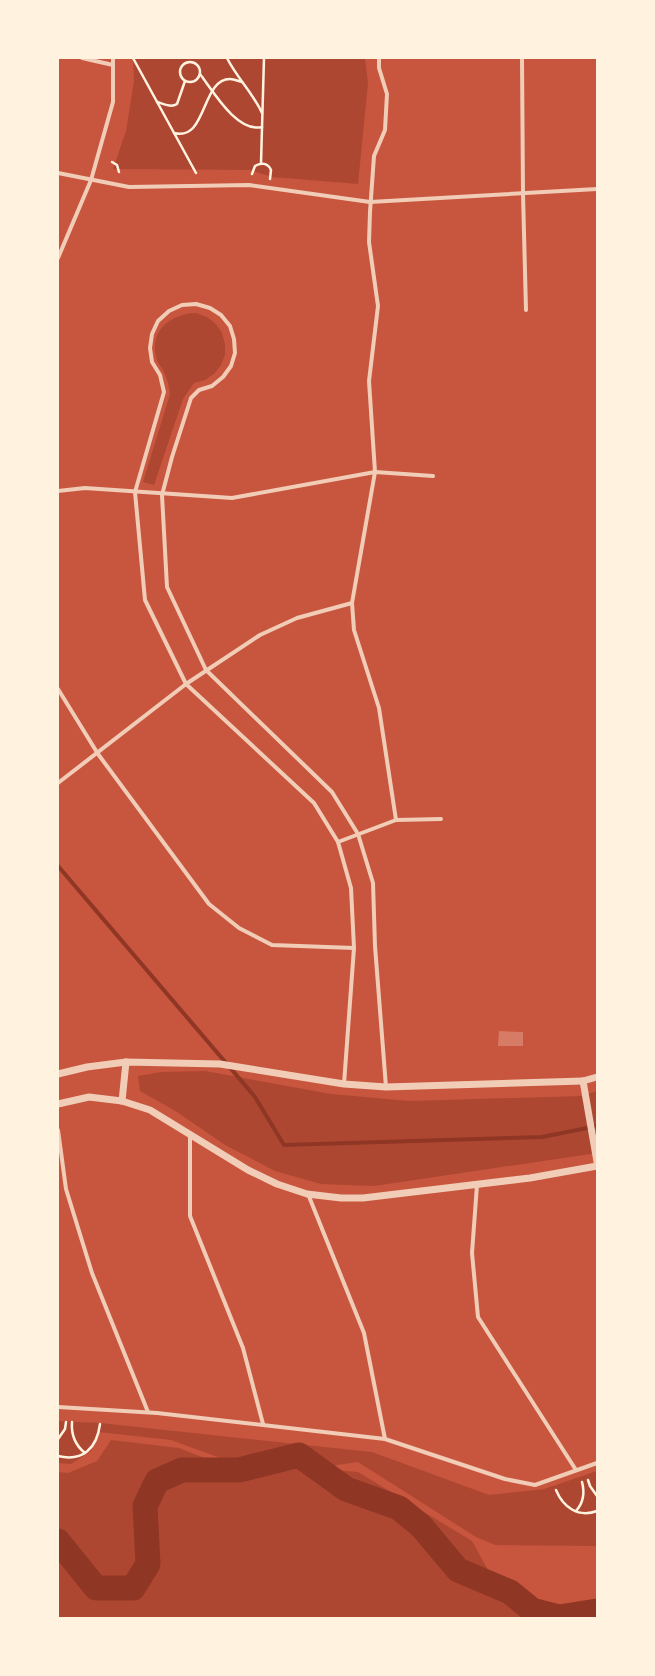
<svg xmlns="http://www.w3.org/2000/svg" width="655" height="1676" font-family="'Public Sans',sans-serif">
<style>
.green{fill:#ae4732}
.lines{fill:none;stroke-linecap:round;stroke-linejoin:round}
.stream{stroke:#8f3625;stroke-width:4}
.river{stroke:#8f3625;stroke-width:25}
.building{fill:#d67c66}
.path{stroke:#fff3e0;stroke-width:2.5}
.minor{stroke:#f1ccb7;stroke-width:4}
.tertiary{stroke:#f1ccb7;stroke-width:7}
</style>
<rect width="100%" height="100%" fill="#c8553d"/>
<g class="green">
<polygon points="133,58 365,58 368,83 358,184 272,177 250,170 113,169 126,131 134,81"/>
<path d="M196,313L207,317L216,324L222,333L225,344V355L221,365L214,374L205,380L194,383L183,399L154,485L143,482L170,394C169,386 167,378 163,370C161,367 158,363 157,360C148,331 170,314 196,313Z"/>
<polygon points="205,1071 331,1094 409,1101 582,1096 597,1091 597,1153 374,1186 321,1184 275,1171 225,1145 177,1112 140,1091 138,1076 161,1072"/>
<polygon points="58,1421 100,1423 372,1452 489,1495 544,1489 597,1471 597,1546 495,1545 476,1537 358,1462 330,1466 302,1450 237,1464 171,1440 99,1432 91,1451 71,1464 58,1463"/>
<polygon points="111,1440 179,1448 251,1476 299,1467 358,1472 472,1541 509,1608 537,1618 58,1618 58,1472 68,1473 97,1461"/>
</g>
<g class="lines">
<polyline class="stream" points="58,866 255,1097 284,1145 542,1137 597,1126"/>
<polyline class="river" points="58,1541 96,1588 133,1588 148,1564 145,1506 157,1481 182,1470 239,1470 299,1455 346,1489 399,1508 421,1526 458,1570 510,1592 532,1610 559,1617 597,1611"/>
</g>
<polygon class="building" points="499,1031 523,1032 523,1046 498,1046"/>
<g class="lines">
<g class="path">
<polyline points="133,58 196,173"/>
<path d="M227,58C237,78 253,93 262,113"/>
<circle cx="190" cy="72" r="10"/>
<path d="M200,74C213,91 237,133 262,127"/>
<path d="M157,102C164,104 171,108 177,104L185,81"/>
<path d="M174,133C207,142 201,79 230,79C234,79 238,81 242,82"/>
<polyline points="112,162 117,165 119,172"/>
<polyline points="261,163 264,58"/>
<path d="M252,174L255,166C261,162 268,163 271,170L270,179"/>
<path d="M72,1422C71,1435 75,1445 85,1453"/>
<polyline points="58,1439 65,1429 66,1422"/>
<path d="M58,1456C83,1462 97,1448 100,1424"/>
<polyline points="588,1480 590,1486 597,1496"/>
<path d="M556,1490C563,1507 578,1518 597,1511"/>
<path d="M576,1511C584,1502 585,1493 582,1482"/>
</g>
<g class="minor">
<polyline points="82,58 113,65"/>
<polyline points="379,58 379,68 387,94 385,130 374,156 370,212 369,242 378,306 369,381 375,472 352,603 354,630 379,708 396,820"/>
<polyline points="522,58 523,194 526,310"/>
<polyline points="58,173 129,187 249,185 370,202 597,189"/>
<polyline points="58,258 91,180 113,102 113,58"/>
<polyline points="58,491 85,488 232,498 375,472 433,476"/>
<polyline points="58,689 98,754 209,904 239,928 272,945 354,948"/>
<polyline points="58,783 186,684 260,635 297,618 352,603"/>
<polyline points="338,842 396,820 441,819"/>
<polyline points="344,1084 354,948 351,888 338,842 314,803 186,684 145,600 135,492 164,392 160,375 152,362 150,348 152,334 158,321 169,311 182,305 196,304 210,308 221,315 230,326 234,339 235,353 231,366 223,377 212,386 199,390 191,398 172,457 162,495 167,587 206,670 332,792 358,834 373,883 375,946 386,1087"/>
<polyline points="58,1130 66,1189 92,1273 148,1412"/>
<polyline points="190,1135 190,1216 243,1348 263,1424"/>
<polyline points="477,1185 472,1253 478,1317 576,1470"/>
<polyline points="308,1194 364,1333 385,1439"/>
<polyline points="58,1407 157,1413 385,1439 505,1479 535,1485 597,1463"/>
</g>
<g class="tertiary">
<polyline points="58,1074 87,1067 126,1062 220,1064 344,1084 386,1087 583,1081 597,1077"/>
<polyline points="583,1081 597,1162"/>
<polyline points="122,1101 126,1062"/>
<polyline points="58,1104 89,1097 122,1101 150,1110 248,1170 277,1184 307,1194 341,1198 363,1198 530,1178 597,1166"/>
</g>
</g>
<rect width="655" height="1676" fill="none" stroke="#fff3e0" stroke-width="118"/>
</svg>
